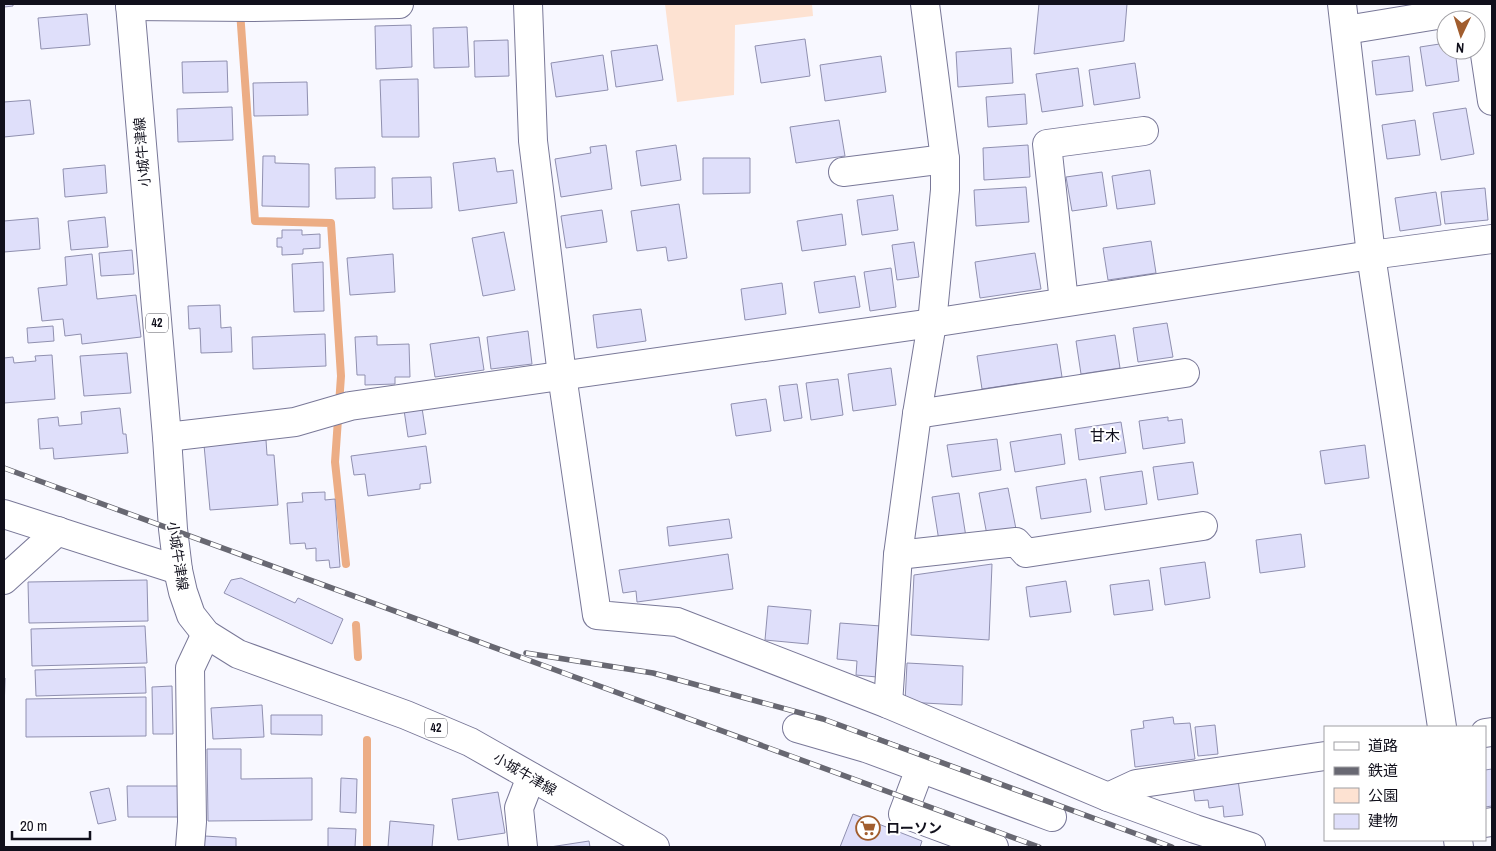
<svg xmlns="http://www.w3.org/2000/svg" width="1496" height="851" font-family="'Archivo Narrow','Noto Sans JP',sans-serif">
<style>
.green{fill:#fde2d2}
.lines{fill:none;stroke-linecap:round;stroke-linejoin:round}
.stream{stroke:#ecad85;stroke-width:8}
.building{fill:#dfdffa;stroke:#9090b0}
.minor-casing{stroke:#797898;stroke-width:30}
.major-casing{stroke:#797898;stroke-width:30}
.minor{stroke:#fff;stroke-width:28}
.major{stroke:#fff;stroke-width:28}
.rail-casing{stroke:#686872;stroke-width:5.5}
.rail{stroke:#fff;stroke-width:4;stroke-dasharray:11;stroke-linecap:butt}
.labels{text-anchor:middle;stroke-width:4;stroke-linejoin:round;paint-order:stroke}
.shield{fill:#fff;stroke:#585860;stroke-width:1}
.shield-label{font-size:12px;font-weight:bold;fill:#11101c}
.street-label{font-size:14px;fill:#11101c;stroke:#fff}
.poi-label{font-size:14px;font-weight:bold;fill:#11101c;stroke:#fff;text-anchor:start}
.neighbourhood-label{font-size:15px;fill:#11101c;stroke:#fff}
</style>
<rect width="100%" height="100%" fill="#f8f8ff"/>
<polygon class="green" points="665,4 812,4 813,16 735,25 734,95 677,102"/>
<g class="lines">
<g class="stream">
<polyline points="240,11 255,221 331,223 341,376 335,462 346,564"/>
<polyline points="356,625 358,657"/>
<polyline points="367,740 367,847"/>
</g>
</g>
<g class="building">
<polygon points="4,4 13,4 13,6 4,7"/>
<polygon points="1039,4 1127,4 1124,41 1034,54"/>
<polygon points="87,14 90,45 41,49 38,18"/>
<polygon points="411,25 412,67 376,69 375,26"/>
<polygon points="467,27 469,67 434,68 433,28"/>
<polygon points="805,39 810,76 761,83 755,46"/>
<polygon points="508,40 509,76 475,77 474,41"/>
<polygon points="1446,43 1446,50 1455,50 1459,81 1426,86 1420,47"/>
<polygon points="657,45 663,80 616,87 611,51"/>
<polygon points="1011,48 1013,83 958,87 956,52"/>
<polygon points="603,55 608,90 556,97 551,63"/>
<polygon points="881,56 886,92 825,101 820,65"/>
<polygon points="1409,56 1413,91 1376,95 1372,61"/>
<polygon points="227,61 228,92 183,93 182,62"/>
<polygon points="1135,63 1140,98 1094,105 1089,70"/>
<polygon points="1078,68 1083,106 1042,112 1036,74"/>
<polygon points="418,79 419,137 382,137 380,80"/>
<polygon points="307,82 308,115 254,116 253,83"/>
<polygon points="1025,94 1027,124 988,127 986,97"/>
<polygon points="30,100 34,134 4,137 4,102"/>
<polygon points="232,107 233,140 178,142 177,109"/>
<polygon points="1466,108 1474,154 1441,160 1433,113"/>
<polygon points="839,120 845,156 796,163 790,127"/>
<polygon points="1415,120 1420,155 1387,159 1382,125"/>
<polygon points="606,145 612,189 561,197 555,159 591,153 590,147"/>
<polygon points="676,145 681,180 641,186 636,151"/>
<polygon points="1028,145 1030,177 984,180 983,148"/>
<polygon points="263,156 275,156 275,163 309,164 309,207 262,206"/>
<polygon points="495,158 497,172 513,170 517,203 459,211 453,163"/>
<polygon points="703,158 750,158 750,193 703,194"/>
<polygon points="105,165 107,193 65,197 63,169"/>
<polygon points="375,167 375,198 336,199 335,168"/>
<polygon points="1150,170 1155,204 1117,209 1112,176"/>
<polygon points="1102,172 1107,206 1072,211 1066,177"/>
<polygon points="431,177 432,208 393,209 392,178"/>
<polygon points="1026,187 1029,222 976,226 974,190"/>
<polygon points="1485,188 1488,220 1445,224 1441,192"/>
<polygon points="1436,192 1441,225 1400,231 1395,198"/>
<polygon points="893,195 898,230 862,235 857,200"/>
<polygon points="679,204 687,258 668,261 666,247 637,251 631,211"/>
<polygon points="602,210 607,242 566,248 561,216"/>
<polygon points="842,214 846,245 802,251 797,221"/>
<polygon points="105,217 108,247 71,250 68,221"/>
<polygon points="38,218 40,249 4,252 4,221"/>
<polygon points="282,230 302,230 302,235 320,234 320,248 303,249 303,254 282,255 282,247 277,247 277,238 282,238"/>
<polygon points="504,232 515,290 483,296 472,238"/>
<polygon points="1151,241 1156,273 1108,280 1103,248"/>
<polygon points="914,242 919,277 897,280 892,245"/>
<polygon points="132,250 134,274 101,276 99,253"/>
<polygon points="1035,253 1041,289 980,298 975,262"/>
<polygon points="92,254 97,299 136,295 141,337 82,344 81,334 65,336 63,319 42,321 38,288 67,285 65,257"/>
<polygon points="393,254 395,292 350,295 347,258"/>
<polygon points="323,262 324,311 294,312 292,264"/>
<polygon points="891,268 896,307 870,311 864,272"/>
<polygon points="855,276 860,307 819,313 814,282"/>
<polygon points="782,283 786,314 745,320 741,289"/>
<polygon points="220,305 221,328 231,327 232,352 201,353 200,328 189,329 188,306"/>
<polygon points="641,309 646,341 597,348 593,315"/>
<polygon points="1167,323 1173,357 1138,362 1133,328"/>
<polygon points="53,326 54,341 28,343 27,328"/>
<polygon points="528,331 532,364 491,369 487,337"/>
<polygon points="325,334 326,366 253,369 252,337"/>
<polygon points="1115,335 1120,368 1081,374 1076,341"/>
<polygon points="377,336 377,345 409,344 410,377 395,377 395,384 365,385 365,375 357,375 355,337"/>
<polygon points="479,337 484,370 435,377 430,344"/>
<polygon points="1057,344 1062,377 982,389 977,356"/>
<polygon points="127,353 131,393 84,396 80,356"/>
<polygon points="52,355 55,399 4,403 4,358 13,357 14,363 36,361 35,356"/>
<polygon points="891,368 896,405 853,411 848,374"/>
<polygon points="838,379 843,415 811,420 806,383"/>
<polygon points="797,384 802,418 784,421 779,386"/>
<polygon points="766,399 771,431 736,436 731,404"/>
<polygon points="120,408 123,434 126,434 128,453 54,459 53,448 40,449 38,419 58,417 59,426 82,424 81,412"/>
<polygon points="422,408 426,434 408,437 404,410"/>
<polygon points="1168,417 1168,421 1182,419 1185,443 1143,449 1139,421"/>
<polygon points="1121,422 1126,453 1079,460 1075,429"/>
<polygon points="1061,434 1065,464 1015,472 1010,442"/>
<polygon points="997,439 1001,470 952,477 947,445"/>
<polygon points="266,440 267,455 274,455 278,505 210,510 204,445"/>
<polygon points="1365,445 1369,478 1325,484 1320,451"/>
<polygon points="426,446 431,483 420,484 420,489 368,496 365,474 354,475 351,456"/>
<polygon points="1193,462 1198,494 1158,500 1153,467"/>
<polygon points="1142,471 1147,504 1105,510 1100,477"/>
<polygon points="1086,479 1091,512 1041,519 1036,487"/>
<polygon points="1008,488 1016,529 987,535 979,493"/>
<polygon points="325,492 325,500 335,499 340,567 330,568 329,560 316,561 316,548 306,549 305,543 290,544 287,503 303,502 302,493"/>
<polygon points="959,493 966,537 939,541 932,497"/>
<polygon points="729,519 732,538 669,546 667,527"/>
<polygon points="1301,534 1305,567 1260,573 1256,540"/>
<polygon points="728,554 733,589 637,602 636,591 623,593 619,570"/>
<polygon points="1205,562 1210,598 1165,605 1160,568"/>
<polygon points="992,564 989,640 911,635 914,575"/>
<polygon points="241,578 295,603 298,598 343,619 332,644 224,593 231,580"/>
<polygon points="147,580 148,621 29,623 28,582"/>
<polygon points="1149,580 1153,610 1114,615 1110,585"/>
<polygon points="1066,581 1071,612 1030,617 1026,587"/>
<polygon points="768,606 811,610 808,644 765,640"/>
<polygon points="840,623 881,626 877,677 856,675 857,661 837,659"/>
<polygon points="145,626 147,663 32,666 31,629"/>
<polygon points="907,663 963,666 962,705 905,702"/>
<polygon points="145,667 146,693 36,696 35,670"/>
<polygon points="4,678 5,678 4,713"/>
<polygon points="172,686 173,734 153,734 152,687"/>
<polygon points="146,697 146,736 26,737 26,699"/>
<polygon points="262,705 264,737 213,739 211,708"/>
<polygon points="271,715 322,715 322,735 271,734"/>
<polygon points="1173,717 1174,724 1190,723 1195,759 1135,767 1131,730 1144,728 1143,721"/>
<polygon points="1215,725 1218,754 1198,756 1195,727"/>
<polygon points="207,749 241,749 241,779 312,778 312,820 208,821"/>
<polygon points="1492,769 1492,806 1485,807 1485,770"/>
<polygon points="341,778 357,779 356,813 340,812"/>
<polygon points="1238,780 1243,815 1224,817 1223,806 1209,808 1208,800 1195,801 1193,786"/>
<polygon points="127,786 179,786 179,817 128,817"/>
<polygon points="109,788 116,820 98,824 90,792"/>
<polygon points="498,792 505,833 458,840 452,799"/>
<polygon points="853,814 922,841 920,847 840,847"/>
<polygon points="390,821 434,825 432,847 388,847"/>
<polygon points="328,828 356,829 355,847 328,847"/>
<polygon points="205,836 236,838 236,847 204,847"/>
<polygon points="589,841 590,847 550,847"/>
</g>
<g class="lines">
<g class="minor-casing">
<g id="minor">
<polyline points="528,4 533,141 562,375 597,615 677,622 888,704 1108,797 1195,829 1251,847"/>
<polyline points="1342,4 1371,255 1442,727"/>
<polyline points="130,6 250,7 399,4"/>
<polyline points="1478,8 1492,101"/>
<polyline points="1346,30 1492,6"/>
<polyline points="843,172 945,159"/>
<polyline points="1064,302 1047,144 1144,131"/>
<polyline points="917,414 1185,373"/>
<polyline points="167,437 295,422 350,406 932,323 1371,255 1492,239"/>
<polyline points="4,514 178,570"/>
<polyline points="898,555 1016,542 1026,553 1203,526"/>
<polyline points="4,580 58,531"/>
<polyline points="888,704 898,555 917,414 932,323 945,190 945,159 925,4"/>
<polyline points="797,728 866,748 1052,817"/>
<polyline points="1485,733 1492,732"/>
<polyline points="1108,797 1136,784 1325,756"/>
<polyline points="908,815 903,814 915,782"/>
<polyline points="913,817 994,847"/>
<polyline points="1485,823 1492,822"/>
<polyline points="1458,840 1459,847"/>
<polyline points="190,847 192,822 190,668 206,634"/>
<polyline points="523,847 519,808 531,777"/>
</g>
</g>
<g class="major-casing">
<polyline id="major" points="130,4 167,437 173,529 178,570 183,592 191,615 206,634 238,654 406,715 470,742 655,847"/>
</g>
<use href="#minor" class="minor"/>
<use href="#major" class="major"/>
<g class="rail-casing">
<g id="rail">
<polyline points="4,468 1039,847"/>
<polyline points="526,653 653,673 823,719 1172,847"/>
</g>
</g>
<use href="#rail" class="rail"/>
</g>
<defs>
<g id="supermarket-ring" transform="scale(1.25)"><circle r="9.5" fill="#fff" stroke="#a15d2e" stroke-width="1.5"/><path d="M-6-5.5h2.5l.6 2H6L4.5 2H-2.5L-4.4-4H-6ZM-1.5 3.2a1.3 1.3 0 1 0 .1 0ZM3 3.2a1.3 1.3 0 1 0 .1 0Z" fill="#a15d2e"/></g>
</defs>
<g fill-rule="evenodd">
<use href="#supermarket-ring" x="868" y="828"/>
</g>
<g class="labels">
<g class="shield">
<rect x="146" y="313.5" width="22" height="19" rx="4"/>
<rect x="425" y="718.5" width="22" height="19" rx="4"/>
</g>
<g class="shield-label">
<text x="157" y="327">42</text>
<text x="436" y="732">42</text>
</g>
<g class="street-label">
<text transform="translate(142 152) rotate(-95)" y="5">小城牛津線</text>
<text transform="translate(178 556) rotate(81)" y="5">小城牛津線</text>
<text transform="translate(525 774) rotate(30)" y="5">小城牛津線</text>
</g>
<g class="poi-label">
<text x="886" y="833">ローソン</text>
</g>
<g class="neighbourhood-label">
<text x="1105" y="441">甘木</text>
</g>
</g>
<rect width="1496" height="851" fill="none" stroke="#11101c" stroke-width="10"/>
<rect x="1324" y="726" width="162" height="115" fill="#ffffff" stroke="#a09fa4"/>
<rect x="1334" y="742" width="25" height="8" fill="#ffffff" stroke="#a09fa4"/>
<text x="1368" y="751" font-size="15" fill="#11101c">道路</text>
<rect x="1334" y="767" width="25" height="8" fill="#686872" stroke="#a09fa4"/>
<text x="1368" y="776" font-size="15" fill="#11101c">鉄道</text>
<rect x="1334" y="788" width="25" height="15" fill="#fde2d2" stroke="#a09fa4"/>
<text x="1368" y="801" font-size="15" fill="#11101c">公園</text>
<rect x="1334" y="814" width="25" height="15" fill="#dfdffa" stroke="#a09fa4"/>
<text x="1368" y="826" font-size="15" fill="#11101c">建物</text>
<g transform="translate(1461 35) rotate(184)"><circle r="24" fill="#ffffff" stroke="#a09fa4"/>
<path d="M0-4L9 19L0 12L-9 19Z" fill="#a15d2e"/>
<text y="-8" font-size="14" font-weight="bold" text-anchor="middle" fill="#11101c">N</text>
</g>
<path d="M12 831v8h78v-8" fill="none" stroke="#11101c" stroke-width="2.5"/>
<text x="20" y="831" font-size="15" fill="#11101c" stroke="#ffffff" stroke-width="4" paint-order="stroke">20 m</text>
</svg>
